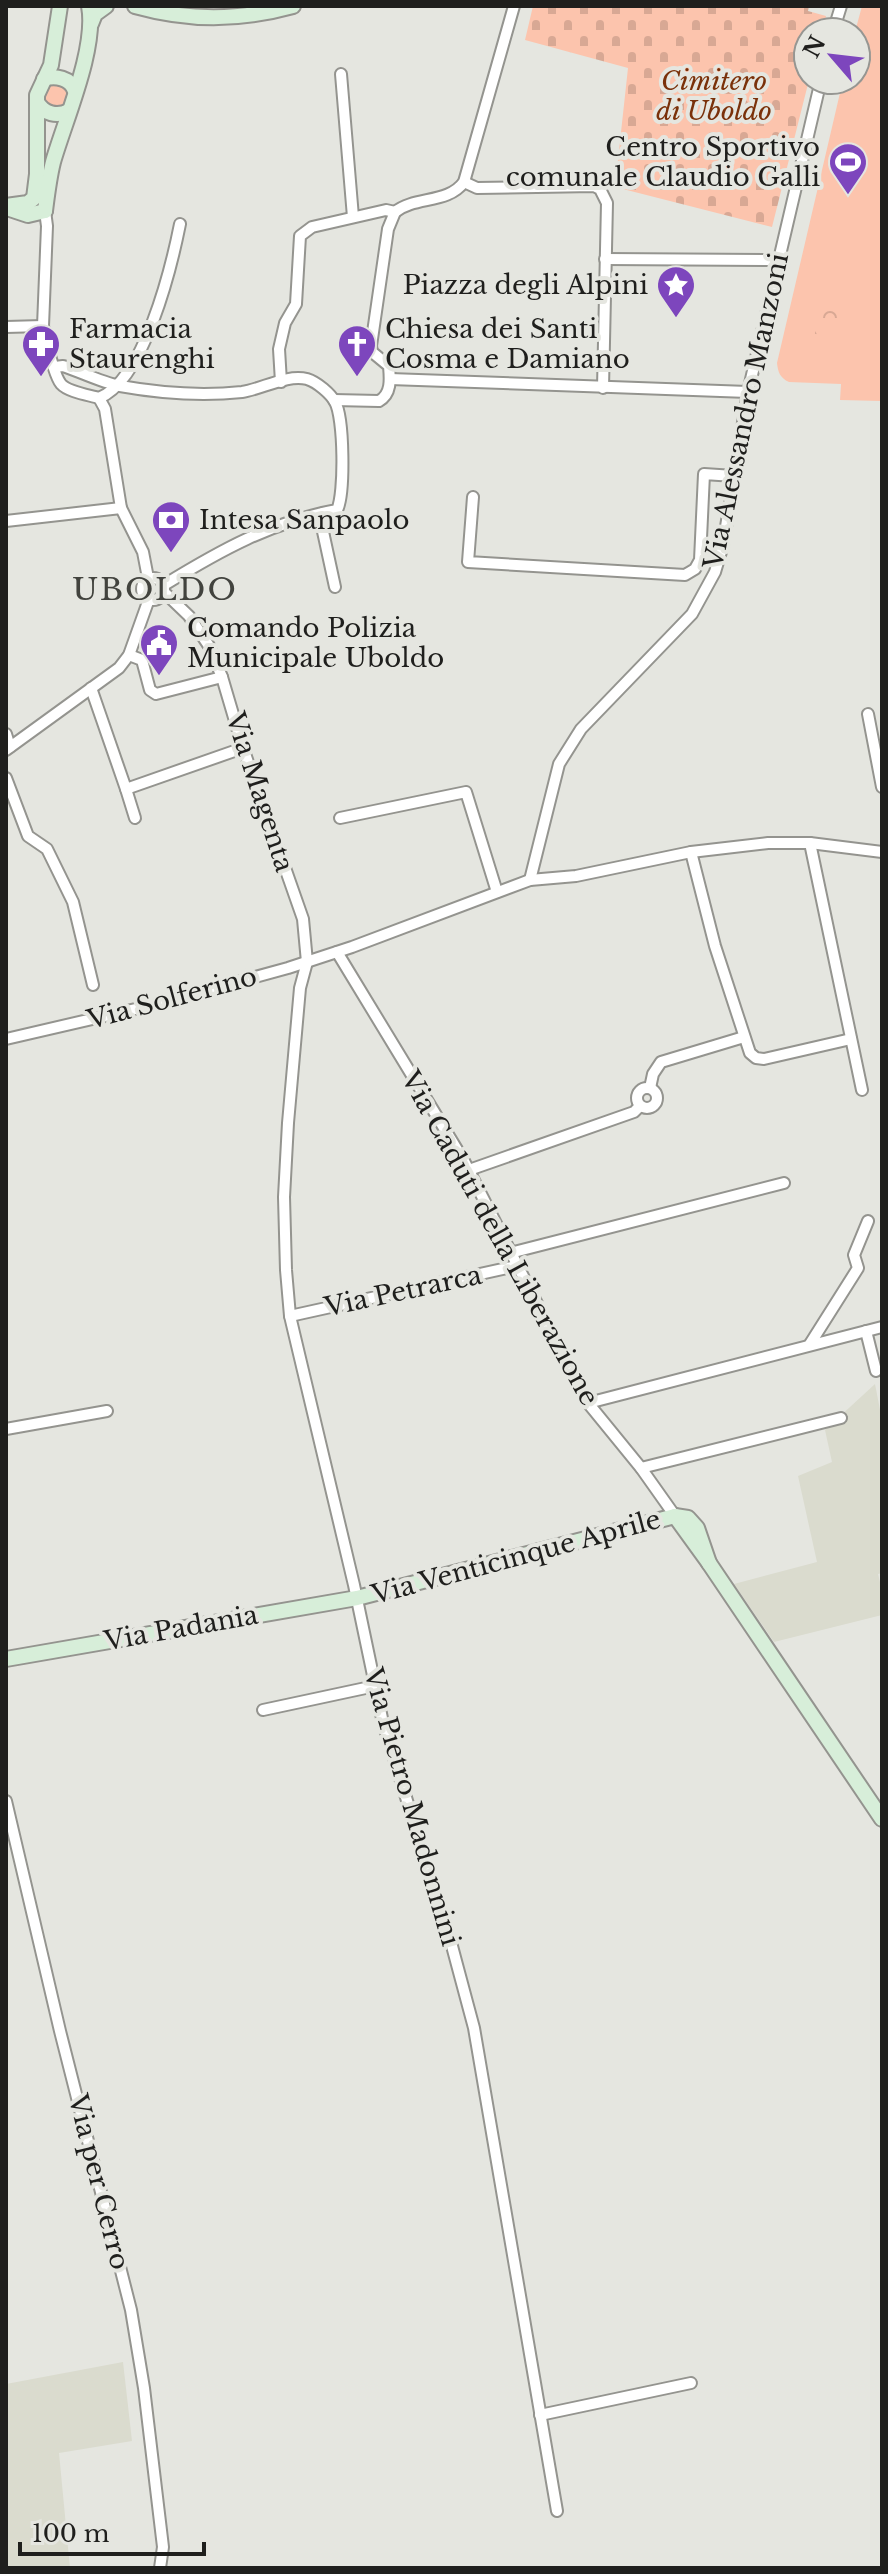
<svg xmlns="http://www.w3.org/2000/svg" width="888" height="2574" font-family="'Libre Baskerville',serif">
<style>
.built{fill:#dadbce}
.grass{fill:#fcc4ad}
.cemetery{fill:url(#cemetery-stones)}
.park{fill:url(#park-crowns)}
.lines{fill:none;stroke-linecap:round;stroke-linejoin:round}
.street-casing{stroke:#94948f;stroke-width:14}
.secondary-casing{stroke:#94948f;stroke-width:18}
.street{stroke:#fff;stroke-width:10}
.secondary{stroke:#d7eed9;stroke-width:14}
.labels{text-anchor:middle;stroke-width:8;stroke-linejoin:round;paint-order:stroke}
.park-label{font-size:26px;font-style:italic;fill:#7a310a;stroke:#e5e6e0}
.poi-label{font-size:26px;fill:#1f1f1d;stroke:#e5e6e0;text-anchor:start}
.street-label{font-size:26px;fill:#1f1f1d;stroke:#e5e6e0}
.quarter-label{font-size:30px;letter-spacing:2px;fill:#42433e;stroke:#e5e6e0}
</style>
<defs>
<pattern id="cemetery-stones" width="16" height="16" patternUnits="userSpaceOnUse" patternTransform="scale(2)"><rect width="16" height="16" fill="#fcc4ad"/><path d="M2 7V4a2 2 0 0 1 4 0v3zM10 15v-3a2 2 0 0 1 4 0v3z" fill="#d8a894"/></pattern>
<pattern id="park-crowns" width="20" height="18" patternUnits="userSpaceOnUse" patternTransform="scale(2)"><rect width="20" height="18" fill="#fcc4ad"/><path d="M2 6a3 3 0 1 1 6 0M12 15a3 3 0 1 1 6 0" fill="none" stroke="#d8a894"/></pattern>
</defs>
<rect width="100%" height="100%" fill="#e5e6e0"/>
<g class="built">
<polygon points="875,1384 882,1420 882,1573 878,1574 882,1590 882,1615 774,1642 734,1584 817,1562 798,1476 832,1462 825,1430"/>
<polygon points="123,2362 132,2441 59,2453 70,2568 6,2568 6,2384"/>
</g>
<g class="grass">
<path d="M862,6H882V401L840,400L841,384L789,382C780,378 778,372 777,363L843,80H856L855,32Z"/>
<circle cx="56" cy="96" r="12"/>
</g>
<polygon class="cemetery" points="533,6 809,6 808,11 826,16 822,32 808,32 809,80 772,227 615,187 628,68 525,40"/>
<polygon class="park" points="817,302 840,303 839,335 815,334"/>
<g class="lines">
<g class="street-casing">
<g id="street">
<polyline points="833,32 841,6"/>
<polyline points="341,74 353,217"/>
<polyline points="464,182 477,188 594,186 600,189 607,203 603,388"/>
<path d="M45,211L47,226L43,326C46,339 53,374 61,384C68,392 89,395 99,398C144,380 171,269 180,224"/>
<path d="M395,212C415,196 448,204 464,182L514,6"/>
<polyline points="605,259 777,260"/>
<polyline points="6,327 43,326"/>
<path d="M55,367L63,366C81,372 101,382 120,386C159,393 203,396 242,392C262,389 287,374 307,379C317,382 331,394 335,402C344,417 345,494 337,510C271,522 221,550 164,585"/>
<polyline points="390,379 748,392"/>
<polyline points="281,382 279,349 285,323 296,304 300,236 312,227 386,210 395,212"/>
<polyline points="99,398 105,409 121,508 143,552 148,578"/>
<path d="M334,400L379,401C392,394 390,378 389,366L372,352L371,346L388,229L395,212"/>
<polyline points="473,497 468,562 685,575 695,569 700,560 704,474 734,476"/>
<polyline points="323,513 322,527 335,587"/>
<polyline points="6,521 121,508"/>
<circle cx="153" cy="589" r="11"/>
<polyline points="164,592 189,616 209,646 222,677 243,748 303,919 307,962 300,988 288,1123 284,1197 286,1270 290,1316 354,1585 383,1723 452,1946 474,2028 557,2511"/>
<polyline points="129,655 142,660 150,690 156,694 222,677"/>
<polyline points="91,688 126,789 243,748"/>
<polyline points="868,714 882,787"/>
<polyline points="6,734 10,747"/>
<polyline points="6,750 119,668 129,655 149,599"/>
<polyline points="6,778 28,836 47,849 73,902 93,985"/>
<polyline points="126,789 135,818"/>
<polyline points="340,818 466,792 497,892"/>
<polyline points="810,843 862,1090"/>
<polyline points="691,852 715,946 750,1053 756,1058 764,1059 851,1039"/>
<polyline points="530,880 559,764 581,729 692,614 715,572 723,545 748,392 821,80"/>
<polyline points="337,952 464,1161 588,1403 641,1468 675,1516"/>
<polyline points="6,1039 157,1004 288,968 352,947 530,880 576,876 691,852 768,843 810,843 882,852"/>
<circle cx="647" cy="1098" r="10"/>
<polyline points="650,1088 653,1074 661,1062 744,1037"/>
<polyline points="469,1170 634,1112 640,1106"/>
<polyline points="510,1253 784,1183"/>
<polyline points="290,1316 516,1266"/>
<polyline points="866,1331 876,1371"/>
<polyline points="810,1344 858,1268 854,1255 868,1221"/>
<polyline points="588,1403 882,1327"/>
<polyline points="6,1429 107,1411"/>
<polyline points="641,1468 841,1418"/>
<polyline points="263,1710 375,1686"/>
<polyline points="6,1801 60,2031 131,2310 144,2388 163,2547 160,2568"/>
<polyline points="540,2415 691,2383"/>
</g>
</g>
<g class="secondary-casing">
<g id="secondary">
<path d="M135,6C189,21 238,21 293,6"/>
<polyline points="91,24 95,14 106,6"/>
<path d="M44,79C55,75 71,78 75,91"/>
<path d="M37,102C44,114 57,117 69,111"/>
<polyline points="6,206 28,203 34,198 37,174 37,95 51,65 60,6"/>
<polyline points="7,208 28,215 45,211"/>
<path d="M45,211C47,195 49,178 53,162C65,120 97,48 89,6"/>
<polyline points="675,1516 709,1563 882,1819"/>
<polyline points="6,1659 357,1598 675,1516 688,1518 697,1528 709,1563"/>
</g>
</g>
<use href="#street" class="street"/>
<use href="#secondary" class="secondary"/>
</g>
<defs>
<g id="stadium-pin" transform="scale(2)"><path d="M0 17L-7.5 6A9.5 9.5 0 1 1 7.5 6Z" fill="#7d46bd" stroke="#e5e6e0"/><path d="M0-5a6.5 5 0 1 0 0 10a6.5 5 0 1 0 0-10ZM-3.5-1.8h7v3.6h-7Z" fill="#fff"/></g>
<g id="sight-pin" transform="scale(2)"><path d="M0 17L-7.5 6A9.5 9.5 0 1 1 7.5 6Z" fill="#7d46bd" stroke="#e5e6e0"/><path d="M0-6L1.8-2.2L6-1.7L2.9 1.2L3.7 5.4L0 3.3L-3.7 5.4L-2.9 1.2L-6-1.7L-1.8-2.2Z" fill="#fff"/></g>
<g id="pharmacy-pin" transform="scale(2)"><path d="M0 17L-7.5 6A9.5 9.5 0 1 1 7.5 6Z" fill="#7d46bd" stroke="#e5e6e0"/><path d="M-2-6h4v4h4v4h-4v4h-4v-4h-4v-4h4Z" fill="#fff"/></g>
<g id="church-pin" transform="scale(2)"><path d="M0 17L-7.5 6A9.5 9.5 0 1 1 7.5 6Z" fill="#7d46bd" stroke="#e5e6e0"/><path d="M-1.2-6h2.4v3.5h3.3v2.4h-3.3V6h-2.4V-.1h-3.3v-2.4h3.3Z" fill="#fff"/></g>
<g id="bank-pin" transform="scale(2)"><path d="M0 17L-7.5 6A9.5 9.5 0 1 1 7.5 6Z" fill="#7d46bd" stroke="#e5e6e0"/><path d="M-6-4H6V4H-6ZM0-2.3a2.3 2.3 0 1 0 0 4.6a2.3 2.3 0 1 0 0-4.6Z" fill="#fff"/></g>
<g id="civic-pin" transform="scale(2)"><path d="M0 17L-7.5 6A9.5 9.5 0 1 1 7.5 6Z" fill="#7d46bd" stroke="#e5e6e0"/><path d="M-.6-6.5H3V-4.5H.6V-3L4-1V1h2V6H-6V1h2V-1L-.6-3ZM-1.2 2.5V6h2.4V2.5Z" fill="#fff"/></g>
</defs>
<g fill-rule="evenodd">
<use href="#stadium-pin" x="848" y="162"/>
<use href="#sight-pin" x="676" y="285"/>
<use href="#pharmacy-pin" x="41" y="344"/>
<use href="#church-pin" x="357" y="344"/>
<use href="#bank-pin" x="171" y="520"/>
<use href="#civic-pin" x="159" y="643"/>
</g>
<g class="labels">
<g class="park-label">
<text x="714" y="90">Cimitero<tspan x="714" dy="30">di Uboldo</tspan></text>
</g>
<g class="poi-label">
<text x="820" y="156" text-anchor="end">Centro Sportivo<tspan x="820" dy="30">comunale Claudio Galli</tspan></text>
<text x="648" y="294" text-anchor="end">Piazza degli Alpini</text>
<text x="69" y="338">Farmacia<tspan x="69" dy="30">Staurenghi</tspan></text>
<text x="385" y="338">Chiesa dei Santi<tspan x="385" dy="30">Cosma e Damiano</tspan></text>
<text x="199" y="529">Intesa Sanpaolo</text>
<text x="187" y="637">Comando Polizia<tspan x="187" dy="30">Municipale Uboldo</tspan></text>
</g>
<g class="street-label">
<text transform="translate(746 411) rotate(-78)" y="9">Via Alessandro Manzoni</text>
<text transform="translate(260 792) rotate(72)" y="9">Via Magenta</text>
<text transform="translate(172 998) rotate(-15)" y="9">Via Solferino</text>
<text transform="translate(500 1238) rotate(61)" y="9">Via Caduti della Liberazione</text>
<text transform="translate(403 1291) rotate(-12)" y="9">Via Petrarca</text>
<text transform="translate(516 1557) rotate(-15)" y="9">Via Venticinque Aprile</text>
<text transform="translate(181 1628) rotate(-10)" y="9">Via Padania</text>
<text transform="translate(412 1807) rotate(74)" y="9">Via Pietro Madonnini</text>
<text transform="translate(99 2182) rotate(76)" y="9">Via per Cerro</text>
</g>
<g class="quarter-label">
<text x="155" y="600">UBOLDO</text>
</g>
</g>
<rect width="888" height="2574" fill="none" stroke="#1f1f1d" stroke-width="16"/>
<g transform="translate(832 56) rotate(298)"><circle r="38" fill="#e5e6e0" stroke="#969692" stroke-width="2"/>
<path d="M0-6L14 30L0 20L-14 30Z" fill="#7d46bd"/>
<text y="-12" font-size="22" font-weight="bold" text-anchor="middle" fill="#1f1f1d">N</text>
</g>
<path d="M20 2542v12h184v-12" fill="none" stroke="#1f1f1d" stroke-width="4"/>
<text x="32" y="2542" font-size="24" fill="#1f1f1d" stroke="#e5e6e0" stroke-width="6" paint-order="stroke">100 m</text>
</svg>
